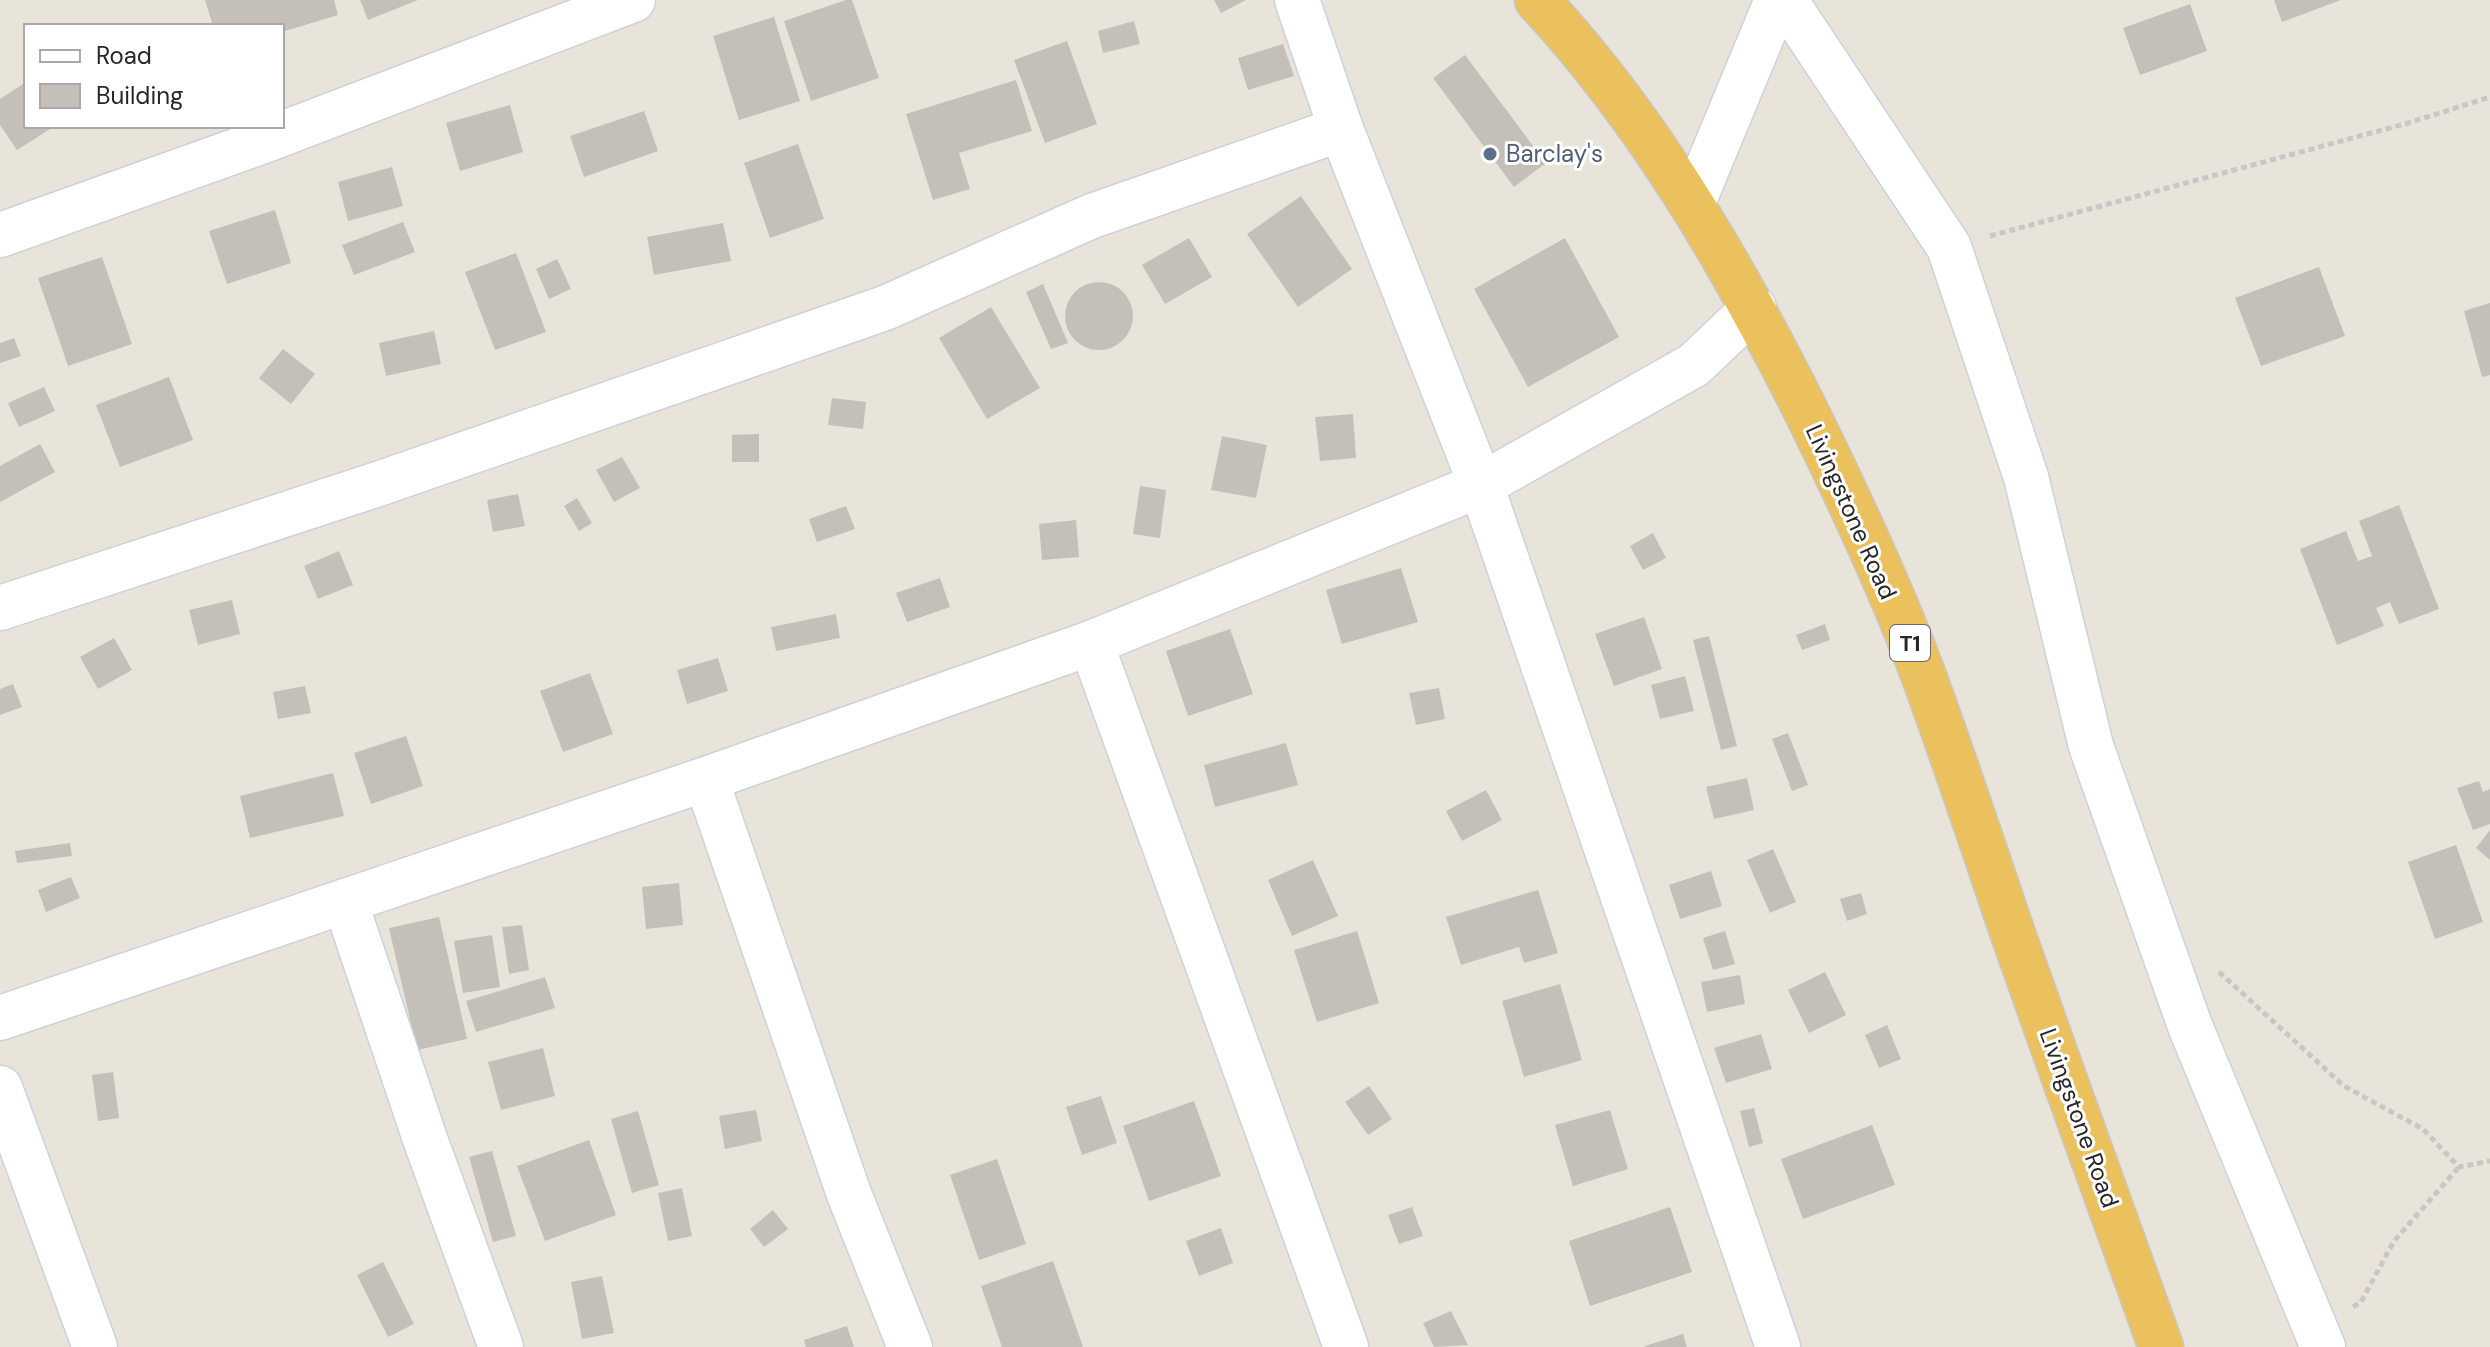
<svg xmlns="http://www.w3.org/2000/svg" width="2490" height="1347" font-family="'DM Sans',sans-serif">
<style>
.building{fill:#c4c0b9}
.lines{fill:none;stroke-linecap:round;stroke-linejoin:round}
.minor-casing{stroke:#cfd0df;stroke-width:47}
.trunk-casing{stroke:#c7c7c7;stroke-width:47}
.path{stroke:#c7c7c7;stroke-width:5;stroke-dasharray:6 4;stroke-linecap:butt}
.minor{stroke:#fff;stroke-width:44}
.trunk{stroke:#ebc15e;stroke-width:44}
.service-dot{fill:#5c6f8a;stroke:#fff;stroke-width:3}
.labels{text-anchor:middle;stroke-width:6;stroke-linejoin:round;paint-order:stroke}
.shield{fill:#fff;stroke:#686868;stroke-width:2}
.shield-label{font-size:22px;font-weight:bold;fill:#272727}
.service-label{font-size:24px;fill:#4e5e75;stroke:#fff;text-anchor:start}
.street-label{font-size:24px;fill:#272727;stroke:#fff}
</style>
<rect width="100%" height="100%" fill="#e9e4d9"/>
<g class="building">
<polygon points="205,0 334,0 338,15 282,32 282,26 213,26"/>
<polygon points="360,0 418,0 368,20"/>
<polygon points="846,0 852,0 879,78 811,101 784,21"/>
<polygon points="1214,0 1246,0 1221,13"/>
<polygon points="2274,0 2341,0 2282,22"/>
<polygon points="2190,4 2207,51 2140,75 2123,28"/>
<polygon points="774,17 800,101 739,120 713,36"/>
<polygon points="1134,21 1140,44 1103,53 1098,31"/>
<polygon points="1067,41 1097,124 1045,143 1014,60"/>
<polygon points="1283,44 1294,76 1248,90 1238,58"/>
<polygon points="1465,55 1546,163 1514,187 1433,78"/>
<polygon points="1016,80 1032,131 959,153 970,189 933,200 906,114"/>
<polygon points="26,82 26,126 55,126 17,150 0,125 0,99"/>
<polygon points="510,105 523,152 460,171 446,123"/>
<polygon points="644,111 658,151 584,177 570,136"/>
<polygon points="798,144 824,219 770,238 744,163"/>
<polygon points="392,167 403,206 348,221 338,182"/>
<polygon points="1301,196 1352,269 1298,307 1247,234"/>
<polygon points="275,210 291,263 227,284 209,231"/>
<polygon points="403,222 415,252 354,275 342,245"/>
<polygon points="723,223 731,261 654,275 647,237"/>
<polygon points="1189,238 1212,277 1165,304 1142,265"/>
<polygon points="1565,238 1619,337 1528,387 1474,289"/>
<polygon points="516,253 546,332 495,350 465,272"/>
<polygon points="102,257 132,344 68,366 38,278"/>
<polygon points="557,259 571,289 549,299 536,269"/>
<polygon points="2319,267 2345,336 2261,366 2235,298"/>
<circle cx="1099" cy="316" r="34"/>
<polygon points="1043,284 1068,343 1051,349 1026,292"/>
<polygon points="2490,303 2490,375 2482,377 2464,311"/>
<polygon points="991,307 1040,388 987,419 939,338"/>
<polygon points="434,331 441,364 386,376 379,343"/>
<polygon points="14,338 21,356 0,363 0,343"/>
<polygon points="283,349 315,374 291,404 259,378"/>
<polygon points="169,377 193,440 120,467 96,405"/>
<polygon points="44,387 55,411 19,427 8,403"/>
<polygon points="832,398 866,402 863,429 828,425"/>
<polygon points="1353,414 1356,458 1320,461 1315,417"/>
<polygon points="759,434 759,462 732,462 732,435"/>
<polygon points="1222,436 1267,445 1256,498 1211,490"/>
<polygon points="40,444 55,472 0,502 0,466"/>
<polygon points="622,457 640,488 614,502 596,470"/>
<polygon points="1140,486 1166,490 1160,538 1133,534"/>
<polygon points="518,494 525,526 493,532 487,500"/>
<polygon points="577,498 592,523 579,531 564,506"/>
<polygon points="2399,505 2439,609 2399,624 2390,602 2376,608 2384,626 2337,645 2300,549 2346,531 2358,561 2372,556 2359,521"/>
<polygon points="846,506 855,529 817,542 809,519"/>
<polygon points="1076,520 1079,557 1042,560 1039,524"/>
<polygon points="1653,533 1666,558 1643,570 1630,546"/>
<polygon points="339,551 353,585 318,599 304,566"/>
<polygon points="1401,568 1418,622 1342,644 1326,590"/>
<polygon points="940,578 950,607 907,622 896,593"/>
<polygon points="232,600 240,634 198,645 189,610"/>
<polygon points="836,614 840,638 776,651 771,627"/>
<polygon points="1644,617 1662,669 1614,686 1595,634"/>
<polygon points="1825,624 1830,640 1802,650 1796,635"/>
<polygon points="1230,629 1253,694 1188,716 1166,651"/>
<polygon points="1709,636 1737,746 1721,750 1693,640"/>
<polygon points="114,638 132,670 98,689 80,657"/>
<polygon points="718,658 728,691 687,704 677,670"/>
<polygon points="590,673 613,734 563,752 540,691"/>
<polygon points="1685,676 1694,711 1660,719 1651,685"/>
<polygon points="13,684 22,707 0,715 0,689"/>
<polygon points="305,686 311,713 278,719 273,692"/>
<polygon points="1439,688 1445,719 1416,725 1409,693"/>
<polygon points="1788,733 1808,785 1792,791 1772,739"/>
<polygon points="406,736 423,786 371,804 354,753"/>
<polygon points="1286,743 1298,785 1215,807 1204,765"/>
<polygon points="333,773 344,816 250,838 240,796"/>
<polygon points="1747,778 1754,810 1714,819 1706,787"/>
<polygon points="2479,781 2483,792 2490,789 2490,824 2473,830 2457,788"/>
<polygon points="1486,790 1502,820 1462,841 1446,811"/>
<polygon points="2490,830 2490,860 2476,848"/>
<polygon points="70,843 72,856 17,863 15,851"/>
<polygon points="2456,845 2483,922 2435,939 2408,862"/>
<polygon points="1773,849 1796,902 1770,913 1747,860"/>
<polygon points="1313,860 1338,916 1292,936 1268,880"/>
<polygon points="1711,871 1722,906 1680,919 1669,885"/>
<polygon points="71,877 80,898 46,912 38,890"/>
<polygon points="679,883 683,925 646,929 642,887"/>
<polygon points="1538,890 1558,953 1524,963 1519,947 1461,965 1446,917"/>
<polygon points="1861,893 1867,914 1847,921 1840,899"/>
<polygon points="439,917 467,1039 417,1050 389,928"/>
<polygon points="522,925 529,970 509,974 502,927"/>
<polygon points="1357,931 1379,1003 1317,1022 1294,950"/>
<polygon points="1725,931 1735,964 1713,970 1703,938"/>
<polygon points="492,935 500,987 463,993 454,941"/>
<polygon points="1825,972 1846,1015 1809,1033 1788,990"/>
<polygon points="1740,975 1745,1004 1707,1012 1701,982"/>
<polygon points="545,977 555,1008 476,1032 466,1001"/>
<polygon points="1560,984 1582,1060 1524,1077 1502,1001"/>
<polygon points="1887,1025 1901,1059 1879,1068 1865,1035"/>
<polygon points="1761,1034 1772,1069 1726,1083 1714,1048"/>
<polygon points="543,1048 555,1096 501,1110 488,1062"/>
<polygon points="113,1072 119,1118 98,1121 92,1075"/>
<polygon points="1369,1086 1392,1119 1368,1135 1345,1102"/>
<polygon points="1101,1096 1117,1143 1082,1155 1066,1107"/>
<polygon points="1194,1101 1221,1176 1149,1201 1123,1126"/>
<polygon points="1754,1108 1763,1143 1749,1147 1740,1111"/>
<polygon points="756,1110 762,1141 725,1149 719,1116"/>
<polygon points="1610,1110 1628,1169 1573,1186 1555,1125"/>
<polygon points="638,1111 659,1185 632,1193 611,1119"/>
<polygon points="1872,1125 1895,1185 1803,1219 1781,1159"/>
<polygon points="589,1140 616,1215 545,1241 517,1166"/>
<polygon points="492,1151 516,1236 493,1242 469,1157"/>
<polygon points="997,1159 1026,1244 979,1260 950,1175"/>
<polygon points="682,1188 692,1236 668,1241 658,1193"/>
<polygon points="1412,1207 1423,1236 1399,1244 1388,1215"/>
<polygon points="1670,1207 1692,1272 1590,1306 1569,1241"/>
<polygon points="773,1210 788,1229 764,1247 750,1229"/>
<polygon points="1221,1228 1233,1263 1199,1276 1186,1241"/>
<polygon points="1053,1261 1083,1347 1002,1347 981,1286"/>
<polygon points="383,1262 414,1324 388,1337 357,1275"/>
<polygon points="602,1276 614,1333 582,1339 571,1282"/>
<polygon points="1451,1311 1468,1345 1434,1347 1423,1323"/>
<polygon points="847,1326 854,1347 806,1347 804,1340"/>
<polygon points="1683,1334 1687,1347 1645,1347 1645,1346"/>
</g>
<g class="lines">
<g class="minor-casing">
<g id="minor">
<polyline points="1297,0 1341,129 1481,485 1091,643 1346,1347"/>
<polyline points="1785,0 1949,247 2026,477 2091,746 2190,1026 2323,1347"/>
<polyline points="1692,205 1777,0"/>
<polyline points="0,235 266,140 633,0"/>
<polyline points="1754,308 1694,365 1481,485 1778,1347"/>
<polyline points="0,608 378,484 885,308 1092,216 1341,129"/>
<polyline points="706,779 849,1194 910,1347"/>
<polyline points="345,901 425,1139 501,1347"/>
<polyline points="0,1018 706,779 1091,643"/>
<polyline points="0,1088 95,1347"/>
</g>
</g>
<g class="trunk-casing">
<path id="trunk" d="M1537,0C1648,119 1731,262 1804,407C1847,494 1889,583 1923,674C1955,761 1984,849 2014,937C2062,1074 2112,1210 2161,1347"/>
</g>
<g class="path">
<polyline points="1990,236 2408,123 2490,97"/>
<polyline points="2219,972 2344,1086 2423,1129 2459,1167 2490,1161"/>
<polyline points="2353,1307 2361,1302 2394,1241 2459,1167"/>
</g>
<use href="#minor" class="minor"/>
<use href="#trunk" class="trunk"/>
</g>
<circle class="service-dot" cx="1490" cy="154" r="8"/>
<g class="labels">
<rect class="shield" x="1890" y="625" width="40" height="36" rx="6"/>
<g class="shield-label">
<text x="1910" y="651">T1</text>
</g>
<g class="service-label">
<text x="1506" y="162">Barclay's</text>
</g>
<g class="street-label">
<text transform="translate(1851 512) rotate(66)" y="8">Livingstone Road</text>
<text transform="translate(2079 1118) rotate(70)" y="8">Livingstone Road</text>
</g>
</g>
<rect x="24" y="24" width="260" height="104" fill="#ffffff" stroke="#a9a9a9" stroke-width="2"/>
<rect x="40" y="50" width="40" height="12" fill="#ffffff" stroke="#a9a9a9" stroke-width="2"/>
<text x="96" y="64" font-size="24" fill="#272727">Road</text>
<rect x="40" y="84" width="40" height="24" fill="#c4c0b9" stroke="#a9a9a9" stroke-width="2"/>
<text x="96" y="104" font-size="24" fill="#272727">Building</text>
</svg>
